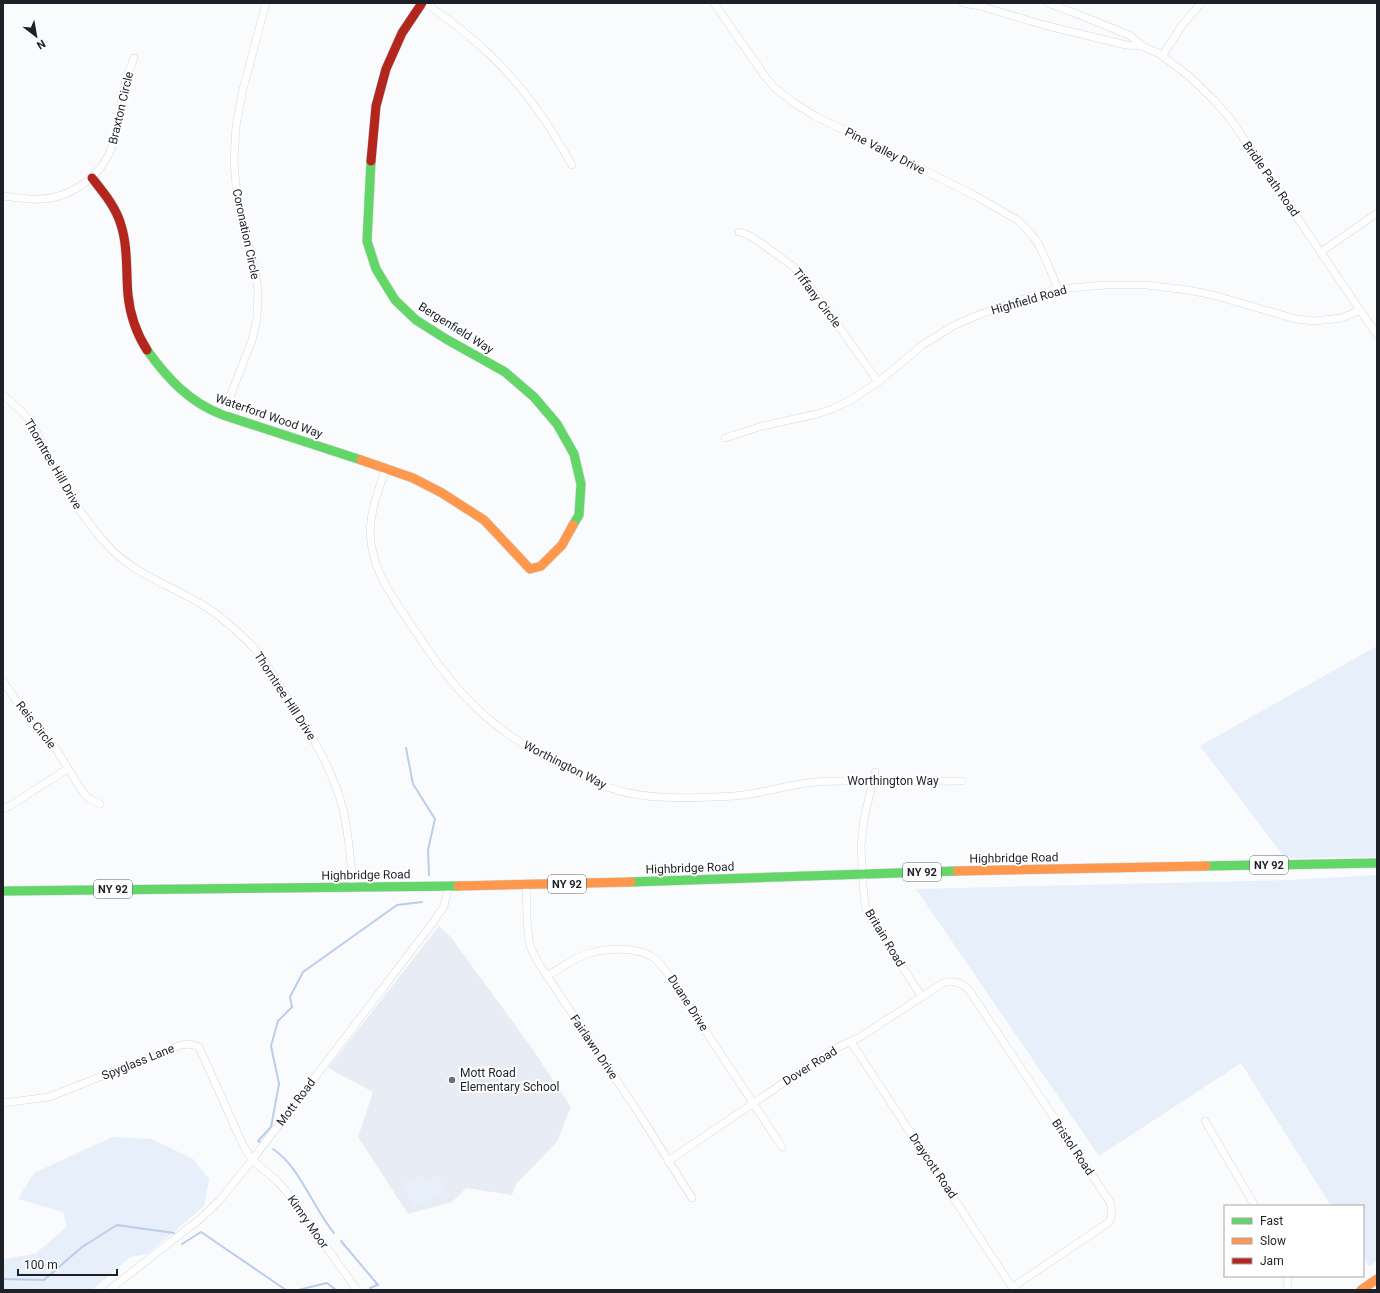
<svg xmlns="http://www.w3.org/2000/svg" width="1380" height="1293" font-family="Roboto,sans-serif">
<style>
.built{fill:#e8edf5}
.green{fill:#e7effa}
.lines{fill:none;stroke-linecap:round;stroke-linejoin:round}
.stream{stroke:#bbcee9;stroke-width:2}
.street-casing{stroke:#d6d9dd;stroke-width:8}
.fast-casing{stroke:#d6d9dd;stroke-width:10}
.slow-casing{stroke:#d6d9dd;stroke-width:10}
.jam-casing{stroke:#d6d9dd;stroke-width:10}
.street{stroke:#fefeff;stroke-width:7}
.fast{stroke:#63d668;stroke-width:9}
.slow{stroke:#ff974d;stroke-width:9}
.jam{stroke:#b3261e;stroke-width:9}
.poi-dot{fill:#6a6d72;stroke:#fff;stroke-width:1.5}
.labels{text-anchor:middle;stroke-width:4;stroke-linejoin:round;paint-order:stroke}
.shield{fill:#fff;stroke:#616468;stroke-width:1}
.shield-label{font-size:11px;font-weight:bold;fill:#1d2127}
.street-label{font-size:12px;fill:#1d2127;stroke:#fff}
.poi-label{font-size:12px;fill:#1d2127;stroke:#fff;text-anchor:start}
</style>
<rect width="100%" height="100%" fill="#fafbfd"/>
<polygon class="built" points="439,926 450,936 529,1044 571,1107 557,1142 516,1184 512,1195 466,1188 452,1202 408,1214 358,1137 373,1092 328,1068"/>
<g class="green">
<polygon points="1377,646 1377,857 1285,858 1200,746"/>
<polygon points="1377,875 1377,1261 1369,1266 1363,1256 1363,1206 1331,1206 1241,1063 1099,1156 916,889 1291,880"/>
<polygon points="112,1137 152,1139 193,1159 209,1179 204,1206 147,1254 130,1257 92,1290 3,1290 3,1259 35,1254 67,1227 63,1212 18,1199 34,1173"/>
<polygon points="423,1175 426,1181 438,1175 447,1192 415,1208 403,1185"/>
</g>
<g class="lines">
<g class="stream">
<polyline points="406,748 413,784 435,819 428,850 429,875"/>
<polyline points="260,1142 258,1141 271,1127 279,1084 271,1046 278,1021 292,1007 290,997 303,972 397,905 422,902"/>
<path d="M273,1149C300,1167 313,1208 334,1233"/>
<polyline points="341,1241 378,1285"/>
<polyline points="182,1244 201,1232 286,1290"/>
<polyline points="3,1279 44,1280 82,1247 117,1225 174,1233"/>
<polyline points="370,1288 377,1285"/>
<polyline points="298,1290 327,1283 336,1290"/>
</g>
<g class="street-casing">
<g id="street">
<path d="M425,3C472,35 511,70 543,118C554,133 563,150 572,165"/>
<polyline points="714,3 764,75 774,87 794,103 815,116 974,195 1019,221 1032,235 1038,243 1049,267 1058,289"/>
<polyline points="963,3 980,6 1044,25 1126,45 1142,46"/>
<polyline points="1048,3 1085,17 1131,36 1142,46 1160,54 1190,77 1215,101 1231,120 1377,335"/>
<polyline points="1162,56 1183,24 1201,3"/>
<path d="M3,196C13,197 23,199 33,199C69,201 102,177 113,144C120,125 120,104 125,84C127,75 131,66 134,58"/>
<polyline points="739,232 748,235 761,243 795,268 818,297 878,382"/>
<polyline points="1321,252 1377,213"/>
<path d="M3,395C13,403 24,412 32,424C42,440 49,460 59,477C73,502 89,525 108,546C137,578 181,588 215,613C229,624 243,636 255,649C266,662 274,677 283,691C307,728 332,766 343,809C349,835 351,861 353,887"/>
<polyline points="223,415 252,340 257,318 258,290 254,265 237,199 234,160 236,126 243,89 266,3"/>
<polyline points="725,438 762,426 817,414 832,409 851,400 878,382 924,344 953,326 978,315 1032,296 1058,289 1106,285 1146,285 1188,290 1213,295 1296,319 1314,321 1342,318 1360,310"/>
<path d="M386,468C380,485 373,503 371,521C365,566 397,603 420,638C444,675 474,711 511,736C527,747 545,757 562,766C582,776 602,787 624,792C657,800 701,798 734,796C762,794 789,784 816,782C840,780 863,781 887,782C912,782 937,781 962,781"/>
<polyline points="3,681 33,725 56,749 80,788 88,798 100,804"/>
<polyline points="875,772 864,819 861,846 863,884 865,906 872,921 922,997"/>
<polyline points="3,809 10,806 67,769"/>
<path d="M526,885C527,903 526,928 530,945C533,956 541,967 547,976L638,1112L692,1198"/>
<path d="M547,976C561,968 575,957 590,953C608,948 634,947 651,956C657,959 661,965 666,971L782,1147"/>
<polyline points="851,1042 1014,1290"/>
<polyline points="3,1103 49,1097 181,1045 190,1044 199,1047 243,1145 252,1160 277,1181 287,1192 357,1290"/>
<polyline points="1205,1121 1255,1206"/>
<path d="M668,1161L832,1050L860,1037L943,983C955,980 960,982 969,990L1110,1202C1112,1210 1113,1215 1109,1222L1013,1287"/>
<polyline points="1287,1276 1288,1290"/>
<polyline points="109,1290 200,1219 220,1200 252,1160 434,921 444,906 449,886"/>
</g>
</g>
<g class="fast-casing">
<g id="fast">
<polyline points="371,161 367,241 376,269 395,300 416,320 446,339 505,372 534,397 557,424 574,454 581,484 579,515 573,525"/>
<path d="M147,350C167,378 190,403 223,415L361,460"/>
<polyline points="1206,866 1377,863"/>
<polyline points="631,882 957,871"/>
<polyline points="3,891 458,886"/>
</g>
</g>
<g class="slow-casing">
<g id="slow">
<polyline points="361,460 413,478 442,493 484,520 530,569 541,566 562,545 573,525"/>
<polyline points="957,871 1206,866"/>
<polyline points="458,886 631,882"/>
<polyline points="1361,1290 1377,1279"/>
</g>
</g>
<g class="jam-casing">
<g id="jam">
<polyline points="371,161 376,106 386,69 402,33 422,3"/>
<path d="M92,178C103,192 116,207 121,225C128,247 126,272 128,295C130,314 136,333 147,350"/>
</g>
</g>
<use href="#street" class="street"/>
<use href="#fast" class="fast"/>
<use href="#slow" class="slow"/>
<use href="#jam" class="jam"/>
</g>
<circle class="poi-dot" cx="452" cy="1080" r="4"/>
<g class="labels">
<g class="shield">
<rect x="1250" y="856" width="38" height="18" rx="3"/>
<rect x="903" y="863" width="38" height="18" rx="3"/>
<rect x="548" y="875" width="38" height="18" rx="3"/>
<rect x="94" y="880" width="38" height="18" rx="3"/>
</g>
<g class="shield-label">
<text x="1269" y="869">NY 92</text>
<text x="922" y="876">NY 92</text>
<text x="567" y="888">NY 92</text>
<text x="113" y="893">NY 92</text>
</g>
<g class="street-label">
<text transform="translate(121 108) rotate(-77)" y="4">Braxton Circle</text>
<text transform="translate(885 151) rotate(27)" y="4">Pine Valley Drive</text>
<text transform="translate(1271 179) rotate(55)" y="4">Bridle Path Road</text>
<text transform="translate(246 234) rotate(78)" y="4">Coronation Circle</text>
<text transform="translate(817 298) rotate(53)" y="4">Tiffany Circle</text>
<text transform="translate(1029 300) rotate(-16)" y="4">Highfield Road</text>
<text transform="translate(456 328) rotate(32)" y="4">Bergenfield Way</text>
<text transform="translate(269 416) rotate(19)" y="4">Waterford Wood Way</text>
<text transform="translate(53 464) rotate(60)" y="4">Thorntree Hill Drive</text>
<text transform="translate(285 696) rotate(57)" y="4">Thorntree Hill Drive</text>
<text transform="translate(36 725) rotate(52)" y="4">Reis Circle</text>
<text transform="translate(565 765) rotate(27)" y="4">Worthington Way</text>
<text x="893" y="785">Worthington Way</text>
<text transform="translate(1014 858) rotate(-1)" y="4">Highbridge Road</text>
<text transform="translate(690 868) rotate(-2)" y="4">Highbridge Road</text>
<text transform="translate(366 875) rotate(-1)" y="4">Highbridge Road</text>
<text transform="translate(885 938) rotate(59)" y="4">Britain Road</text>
<text transform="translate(688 1003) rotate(57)" y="4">Duane Drive</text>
<text transform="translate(594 1047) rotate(56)" y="4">Fairlawn Drive</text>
<text transform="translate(138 1062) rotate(-22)" y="4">Spyglass Lane</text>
<text transform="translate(810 1066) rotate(-32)" y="4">Dover Road</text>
<text transform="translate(296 1102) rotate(-53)" y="4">Mott Road</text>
<text transform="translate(1073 1147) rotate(56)" y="4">Bristol Road</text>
<text transform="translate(933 1166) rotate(56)" y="4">Draycott Road</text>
<text transform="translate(308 1222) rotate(55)" y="4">Kimry Moor</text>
</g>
<g class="poi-label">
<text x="460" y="1077">Mott Road<tspan x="460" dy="14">Elementary School</tspan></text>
</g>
</g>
<rect width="1380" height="1293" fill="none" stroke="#1d2127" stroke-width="8"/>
<rect x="1224" y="1205" width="140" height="72" fill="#ffffff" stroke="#a5a6a9"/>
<rect x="1232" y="1218" width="20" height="6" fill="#63d668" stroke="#a5a6a9"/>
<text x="1260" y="1225" font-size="12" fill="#1d2127">Fast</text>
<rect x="1232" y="1238" width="20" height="6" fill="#ff974d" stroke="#a5a6a9"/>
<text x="1260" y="1245" font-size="12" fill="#1d2127">Slow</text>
<rect x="1232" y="1258" width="20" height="6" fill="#b3261e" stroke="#a5a6a9"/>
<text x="1260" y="1265" font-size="12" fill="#1d2127">Jam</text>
<g transform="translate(36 36) rotate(149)" stroke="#ffffff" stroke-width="3" paint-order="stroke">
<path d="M0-3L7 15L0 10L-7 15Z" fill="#1d2127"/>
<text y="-6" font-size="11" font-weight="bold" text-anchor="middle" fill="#1d2127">N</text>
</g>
<path d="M18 1269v6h99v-6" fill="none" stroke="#1d2127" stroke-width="2"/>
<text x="24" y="1269" font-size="12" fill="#1d2127" stroke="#ffffff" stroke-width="3" paint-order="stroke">100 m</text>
</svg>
